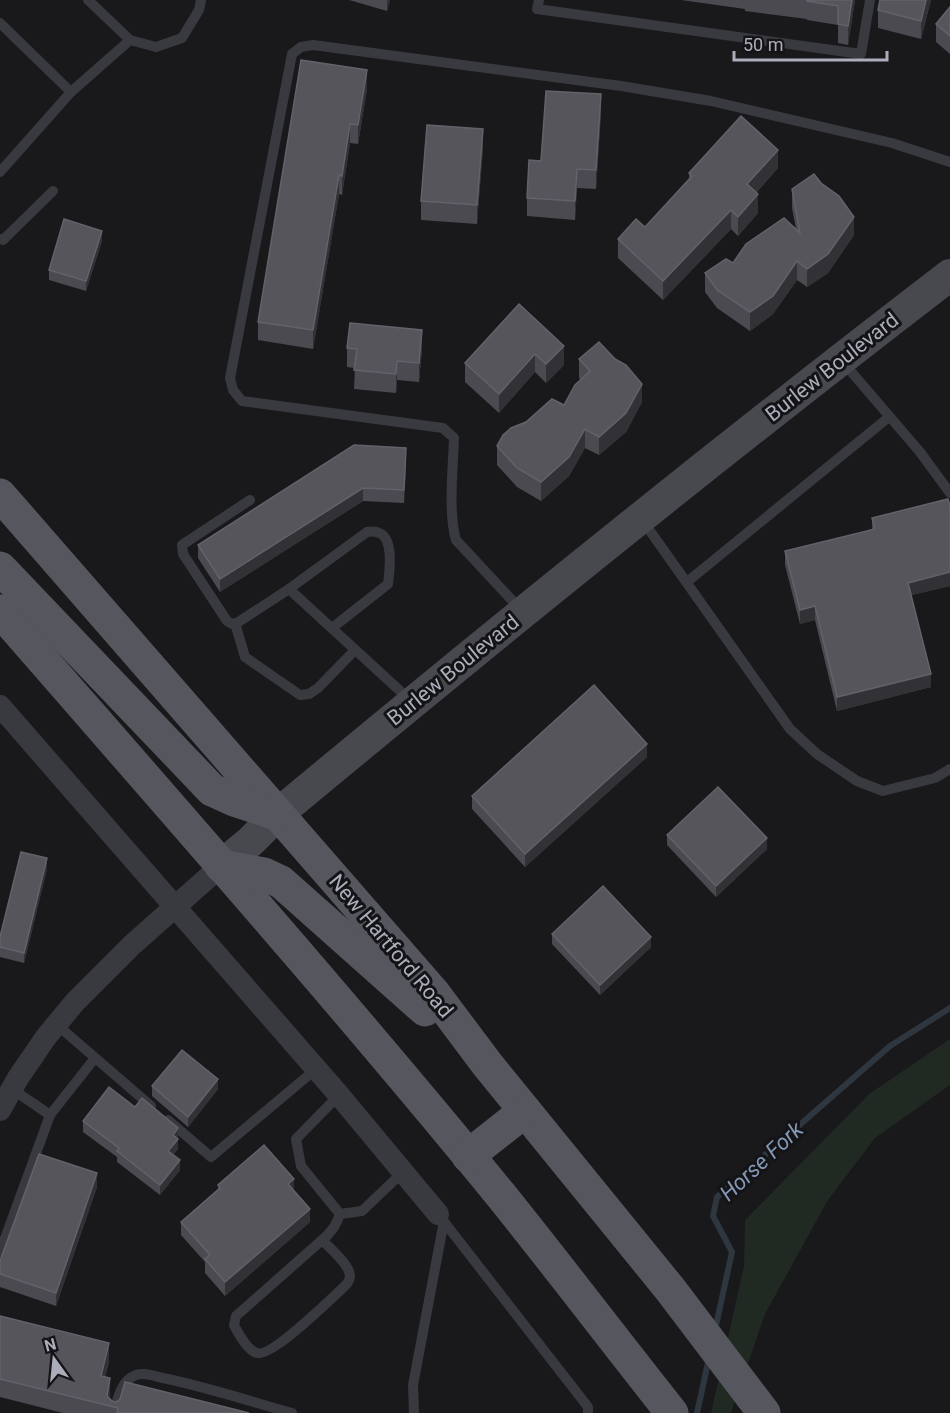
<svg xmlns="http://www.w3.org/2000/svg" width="950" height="1413" font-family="Roboto,sans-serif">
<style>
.green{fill:#202922}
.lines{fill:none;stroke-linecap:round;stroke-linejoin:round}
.stream{stroke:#2e363f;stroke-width:6}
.lane{stroke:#393a3f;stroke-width:10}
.street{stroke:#393a3f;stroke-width:22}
.secondary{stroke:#48494f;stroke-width:32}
.primary{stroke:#56575e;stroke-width:33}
.wall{fill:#4a4a50}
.shaded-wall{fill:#323236}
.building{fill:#55555b;stroke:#62636a;stroke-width:1.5}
.labels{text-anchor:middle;stroke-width:6;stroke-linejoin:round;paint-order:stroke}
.street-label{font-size:21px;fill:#abaeba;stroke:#141316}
.water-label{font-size:22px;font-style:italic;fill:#8398b4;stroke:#141316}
</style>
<rect width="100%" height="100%" fill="#19181b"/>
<polygon class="green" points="950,1039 950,1085 875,1138 828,1200 765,1314 731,1413 711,1413 744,1266 745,1220 869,1094"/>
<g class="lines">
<g class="stream">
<polyline points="715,1330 732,1252 713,1216 717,1197 890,1046 950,1008"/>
<polyline points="697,1413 709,1358"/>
</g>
<g class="lane">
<polyline points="88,0 130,40"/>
<polyline points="539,0 537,9 861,54 870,0"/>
<polyline points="0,23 71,92 0,172"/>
<polyline points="71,92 130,40 156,47 182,38 199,10 201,0"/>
<polyline points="0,239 3,240 53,191"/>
<polyline points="842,361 920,452 950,493"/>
<polyline points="250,500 182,545 183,554 227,621 232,624 237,623 289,589 410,700"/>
<polyline points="643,521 790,729 817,754 857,781 883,791 935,778 950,769"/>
<polyline points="687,582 889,417"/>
<path d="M289,589L367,532C396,526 390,567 388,584L332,628"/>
<path d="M522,611L456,540C448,513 453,468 454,438L443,428L242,401L233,390L230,378L292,54L301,47L313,45L621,86L711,101L892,143L950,162"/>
<polyline points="235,623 245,657 300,695 309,694 318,688 355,650"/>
<polyline points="56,1024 151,1106"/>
<polyline points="339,1095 296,1139 301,1166 340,1214 362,1211 403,1172"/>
<polyline points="50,1115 95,1058"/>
<polyline points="168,1120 211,1157 316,1069"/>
<polyline points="438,1214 588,1407 588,1413"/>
<path d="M322,1240C330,1248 351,1266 350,1277C349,1281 348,1283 345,1286C332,1298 271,1358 257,1353C248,1351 238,1333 234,1325L236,1316L322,1240C332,1232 336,1225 340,1214"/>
<polyline points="0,1252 50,1115 12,1089"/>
<path d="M114,1413C117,1400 121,1380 136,1375C144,1372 154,1376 163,1378C207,1387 249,1401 292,1413"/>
<polyline points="414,1413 413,1385 444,1221"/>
</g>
<g class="street">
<polyline points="0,706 339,1095 438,1214"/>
<polyline points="0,1110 18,1078 46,1037 75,1002 132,945 221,866"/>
</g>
<path class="secondary" d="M221,866L251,841L278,814C499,630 722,450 950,275"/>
<g class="primary">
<polyline points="0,495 433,992 487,1064 670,1289 764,1413"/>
<polyline points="0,568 212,790 234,800 277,814"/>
<path d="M0,611C168,804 338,996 500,1194C558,1266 614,1340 672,1413"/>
<polyline points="221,866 264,874 281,882 425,1010"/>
<polyline points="468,1156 525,1111"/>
</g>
</g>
<g class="wall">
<polygon points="349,0 390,0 387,11"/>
<polygon points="681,0 855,0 848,45 838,43 838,25 807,20 807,19 745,11 745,9"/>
<polygon points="880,0 931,0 921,39 878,28 878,10"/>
<polygon points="950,7 950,54 936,42 936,24"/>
<polygon points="367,89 358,144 350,143 342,195 339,194 313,349 258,340 258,322"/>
<polygon points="601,113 596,189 577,188 575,220 527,216 527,198 541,161"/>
<polygon points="483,148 477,224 421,220 421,201"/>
<polygon points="778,168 756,193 758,213 738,236 731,229 663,300 618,258 618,239 645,227 689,180 689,173"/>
<polygon points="792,189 854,235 828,273 807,287 797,280 773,314 750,331 717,308 705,292 705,273 733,263 796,229 792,208"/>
<polygon points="102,241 86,291 49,280 49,270"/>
<polygon points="519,304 564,365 546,383 535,372 499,413 465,382 465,363"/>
<polygon points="347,348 422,349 419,382 397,380 396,393 354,389 355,368 347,367"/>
<polygon points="579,359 642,402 626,432 599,455 585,448 569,476 541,501 517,487 497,465 497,446 564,405 581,380 579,378"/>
<polygon points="406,461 404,503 363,501 220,592 198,558 198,545"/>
<polygon points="950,506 950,586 911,595 931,687 837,711 815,620 800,624 785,565 785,551 872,530 872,518"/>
<polygon points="647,757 525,867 472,809 472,796"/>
<polygon points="667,835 767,849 716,897 667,845"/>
<polygon points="47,869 24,963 0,957 0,937"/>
<polygon points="552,934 651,947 600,995 552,944"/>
<polygon points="152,1086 218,1089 188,1127 152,1096"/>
<polygon points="135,1107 178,1128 178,1149 173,1155 180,1170 160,1195 117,1162 117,1157 83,1132 83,1121"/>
<polygon points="218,1185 294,1191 310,1222 225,1296 205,1273 205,1262 181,1235 181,1222 218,1189"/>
<polygon points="97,1187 56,1306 0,1287 0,1261"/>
<polygon points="0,1316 109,1362 105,1377 110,1397 110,1399 112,1401 249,1413 63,1413 0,1397"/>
</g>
<g class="shaded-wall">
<polygon points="387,0 390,0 387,11"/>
<polygon points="852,0 855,0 848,45 848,26"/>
<polygon points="926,0 931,0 921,39 921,21"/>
<polygon points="367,70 367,89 358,144 358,125"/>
<polygon points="601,94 601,113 596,189 596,170"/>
<polygon points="350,124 350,143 342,195 342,176"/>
<polygon points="483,129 483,148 477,224 477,205"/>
<polygon points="778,150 778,168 747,203 747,184"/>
<polygon points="577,169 577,188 575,220 575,201"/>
<polygon points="339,175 339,194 313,349 313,330"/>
<polygon points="758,194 758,213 738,236 738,217"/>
<polygon points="731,210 731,229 663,300 663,281"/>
<polygon points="854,217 854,235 828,273 807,287 807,269"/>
<polygon points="102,231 102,241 86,291 86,281"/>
<polygon points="797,261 797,280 773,314 750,331 750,312"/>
<polygon points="422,330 422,349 419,382 419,363"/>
<polygon points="564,346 564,365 546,383 546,364"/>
<polygon points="535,354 535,372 499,413 499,394"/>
<polygon points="397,361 397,380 396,393 396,374"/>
<polygon points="642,384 642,402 626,432 599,455 599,437"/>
<polygon points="585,429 585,448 569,476 541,501 541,482"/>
<polygon points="406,448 406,461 404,503 404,490"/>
<polygon points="363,488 363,501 220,592 220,579"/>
<polygon points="950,572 950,586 908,596 908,583"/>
<polygon points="815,606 815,620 800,624 800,610"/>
<polygon points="931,674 931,687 837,711 837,697"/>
<polygon points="647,744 647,757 525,867 525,854"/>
<polygon points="767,838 767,849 716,897 716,886"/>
<polygon points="47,858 47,869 24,963 24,953"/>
<polygon points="651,937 651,947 600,995 600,985"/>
<polygon points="218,1079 218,1089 188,1127 188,1117"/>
<polygon points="178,1128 178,1149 168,1161 168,1151 173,1135"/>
<polygon points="180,1160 180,1170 160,1195 160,1185"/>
<polygon points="97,1173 97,1187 56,1306 56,1293"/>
<polygon points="294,1179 294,1192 288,1184"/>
<polygon points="310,1209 310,1222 225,1296 225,1282"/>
<polygon points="109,1343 109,1362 101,1394 101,1376"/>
<polygon points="110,1378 110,1397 109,1405 107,1396"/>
</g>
<g class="building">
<polygon points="807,0 852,0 848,26 838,24 838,6 807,1"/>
<polygon points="880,0 926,0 921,21 878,10"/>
<polygon points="950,7 950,36 936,24"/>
<polygon points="301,60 367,70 358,125 350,124 342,176 339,175 313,330 258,322"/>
<polygon points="546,91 601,94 596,170 577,169 575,201 527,198 529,160 541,161"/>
<polygon points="741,116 778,150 747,184 758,194 738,217 731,210 663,281 618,239 636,219 645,227 692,176 689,173"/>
<polygon points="427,125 483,129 477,205 421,201"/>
<polygon points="814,174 821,183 839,196 854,217 828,254 807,269 797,261 773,296 750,312 717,290 705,273 726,259 733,263 746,244 784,218 800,233 792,189"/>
<polygon points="64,219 102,231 86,281 49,270"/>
<polygon points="519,304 564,346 546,364 535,354 499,394 465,363"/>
<polygon points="350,323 422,330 419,363 397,361 396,374 354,370 357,349 347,348"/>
<polygon points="599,342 615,359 626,365 642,384 626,413 599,437 585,429 569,457 541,482 517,468 497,446 503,435 511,428 526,422 552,399 564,405 575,385 590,371 579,359"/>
<polygon points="354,445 406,448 404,490 363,488 220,579 198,545"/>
<polygon points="948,499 950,506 950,572 908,583 931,674 837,697 815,606 800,610 785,551 875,529 872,518"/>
<polygon points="594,685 647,744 525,854 472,796"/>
<polygon points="718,787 767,838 716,886 667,835"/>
<polygon points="21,852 47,858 24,953 0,947 0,937"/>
<polygon points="603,886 651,937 600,985 552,934"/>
<polygon points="182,1050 218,1079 188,1117 152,1086"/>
<polygon points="109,1087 135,1107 142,1098 178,1128 173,1135 178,1139 168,1151 180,1160 160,1185 117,1151 119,1148 83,1121"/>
<polygon points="264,1145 294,1179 288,1184 310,1209 225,1282 205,1259 210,1255 181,1222 220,1188 218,1185"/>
<polygon points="39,1154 97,1173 56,1293 0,1274 0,1261"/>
<polygon points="0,1316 109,1343 101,1376 110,1378 107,1396 112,1401 116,1402 120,1399 125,1382 249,1413 117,1413 118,1408 0,1379"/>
</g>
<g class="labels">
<g class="street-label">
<text transform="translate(832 367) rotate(-38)" y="7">Burlew Boulevard</text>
<text transform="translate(453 670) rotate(-39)" y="7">Burlew Boulevard</text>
<text transform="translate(391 946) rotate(50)" y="7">New Hartford Road</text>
</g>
<g class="water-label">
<text transform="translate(761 1161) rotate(-43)" y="8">Horse Fork</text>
</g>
</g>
<g transform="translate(54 1359) rotate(345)" stroke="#141316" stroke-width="4.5" paint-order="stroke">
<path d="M0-4.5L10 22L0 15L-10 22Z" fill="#abaeba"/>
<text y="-9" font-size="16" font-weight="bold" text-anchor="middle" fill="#abaeba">N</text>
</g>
<path d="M734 51v9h153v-9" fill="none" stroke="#abaeba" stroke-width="3"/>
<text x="743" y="51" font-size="18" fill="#abaeba" stroke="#141316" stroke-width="4.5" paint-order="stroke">50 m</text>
</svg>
